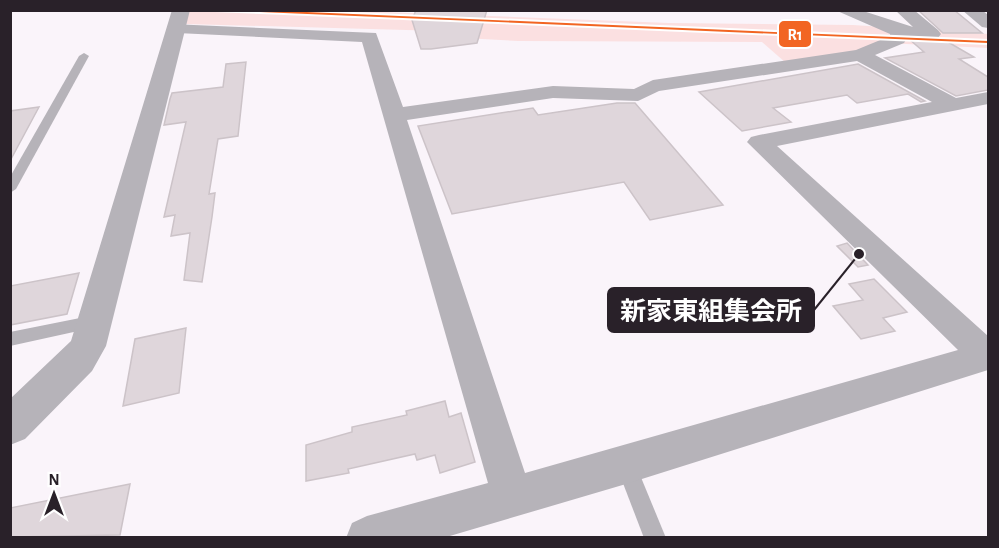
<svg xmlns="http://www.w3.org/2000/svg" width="999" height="548" font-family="'Alegreya Sans','Noto Sans JP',sans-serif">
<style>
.green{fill:#fbe0e1}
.building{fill:#dfd6db;stroke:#ccc3c8;stroke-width:1.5}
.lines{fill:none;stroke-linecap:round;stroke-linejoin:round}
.service{fill:#b6b3b9;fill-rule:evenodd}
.minor{fill:#b6b3b9;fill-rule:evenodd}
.tertiary{fill:#b6b3b9;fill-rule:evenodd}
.rail-1-casing{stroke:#fff;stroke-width:4}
.rail-1{fill:#f26522;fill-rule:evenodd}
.leader{fill:none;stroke:#292129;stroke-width:2}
.callout-dot{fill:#292129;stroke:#fff;stroke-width:2}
.callout{fill:#292129;stroke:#292129;stroke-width:2}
.callout-label{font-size:26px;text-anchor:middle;font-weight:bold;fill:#fff}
.line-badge{stroke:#fff;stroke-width:2}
.badge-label{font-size:16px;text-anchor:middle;font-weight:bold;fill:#fff}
</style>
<rect width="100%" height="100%" fill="#faf4fa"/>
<polygon class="green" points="334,10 669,23 853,25 988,34 988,48 886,43 860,55 786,63 762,42 518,41 445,37 442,31 186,24 189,11"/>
<g class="building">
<polygon points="416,10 487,10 477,43 431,49 421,49 412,20"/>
<polygon points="918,10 954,10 982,33 943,33"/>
<polygon points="941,38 974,57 959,59 988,77 988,90 956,96 885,58 924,52 909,39"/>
<polygon points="246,62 238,136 218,139 209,194 215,193 212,217 202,282 184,280 190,233 171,236 175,215 164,217 186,122 164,125 170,99 172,93 223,87 226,64"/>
<polygon points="858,64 925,101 921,102 908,94 857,103 847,95 773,108 791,122 742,131 699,92"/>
<polygon points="617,103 635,103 723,205 650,220 624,182 452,214 418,126 533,108 538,115"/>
<polygon points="39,107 10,161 10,111"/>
<polygon points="847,243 868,265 858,267 837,246"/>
<polygon points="79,273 67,314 10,325 10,286"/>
<polygon points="874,279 907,312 883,318 895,331 861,339 833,306 863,300 849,284"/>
<polygon points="186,328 179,393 123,406 135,339"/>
<polygon points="445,401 449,417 461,413 475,462 440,473 435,455 417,460 415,454 348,469 349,473 306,481 306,445 352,432 352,427 407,415 406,411"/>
<polygon points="130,484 120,535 10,537 10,508"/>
</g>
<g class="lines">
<g class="service">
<polygon points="84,53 89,56 16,189 10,193 10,177 79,56"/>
<polygon points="95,315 101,316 103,321 101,326 10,346 10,332"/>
<polygon points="626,455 633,458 666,538 644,538 616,465 619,458"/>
</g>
<g class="minor">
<path d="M835,10H860L913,27L895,10H914L938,30L941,34L938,38L908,37L904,43L875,55L956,98L988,92V104L777,146L988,336V370L626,484L443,538H346L352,523L367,516L488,483L362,42L177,33L171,32L168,28L171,24L376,33L403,107L553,86L634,89L653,80L856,50L890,36V34ZM857,61L932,102L759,135L751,137L747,142L958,350L525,473L407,120L553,98L638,101L659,91Z"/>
<polygon points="962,10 982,10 988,15 988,28 982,27"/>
</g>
<polygon class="tertiary" points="172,10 190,10 106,346 92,371 25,439 10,445 10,399 71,341"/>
<g class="rail-1-casing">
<polygon id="rail-1" points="215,10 260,10 988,41 988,43"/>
</g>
<use href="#rail-1" class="rail-1"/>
</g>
<path class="leader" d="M859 254L814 310"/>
<circle class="callout-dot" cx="859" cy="254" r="6"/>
<rect class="callout" x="608" y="288" width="206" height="44" rx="6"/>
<g class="callout-label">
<text x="711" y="320">新家東組集会所</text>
</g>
<rect class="line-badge" x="778" y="20" width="34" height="28" rx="6" fill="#f26522"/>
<g class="badge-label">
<text x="795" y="40">R1</text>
</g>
<rect width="999" height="548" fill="none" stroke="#292129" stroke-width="24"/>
<g transform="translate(54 494)" stroke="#ffffff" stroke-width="4.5" paint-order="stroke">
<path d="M0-4.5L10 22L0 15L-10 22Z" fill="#292129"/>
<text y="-9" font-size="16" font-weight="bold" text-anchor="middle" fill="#292129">N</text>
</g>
</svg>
